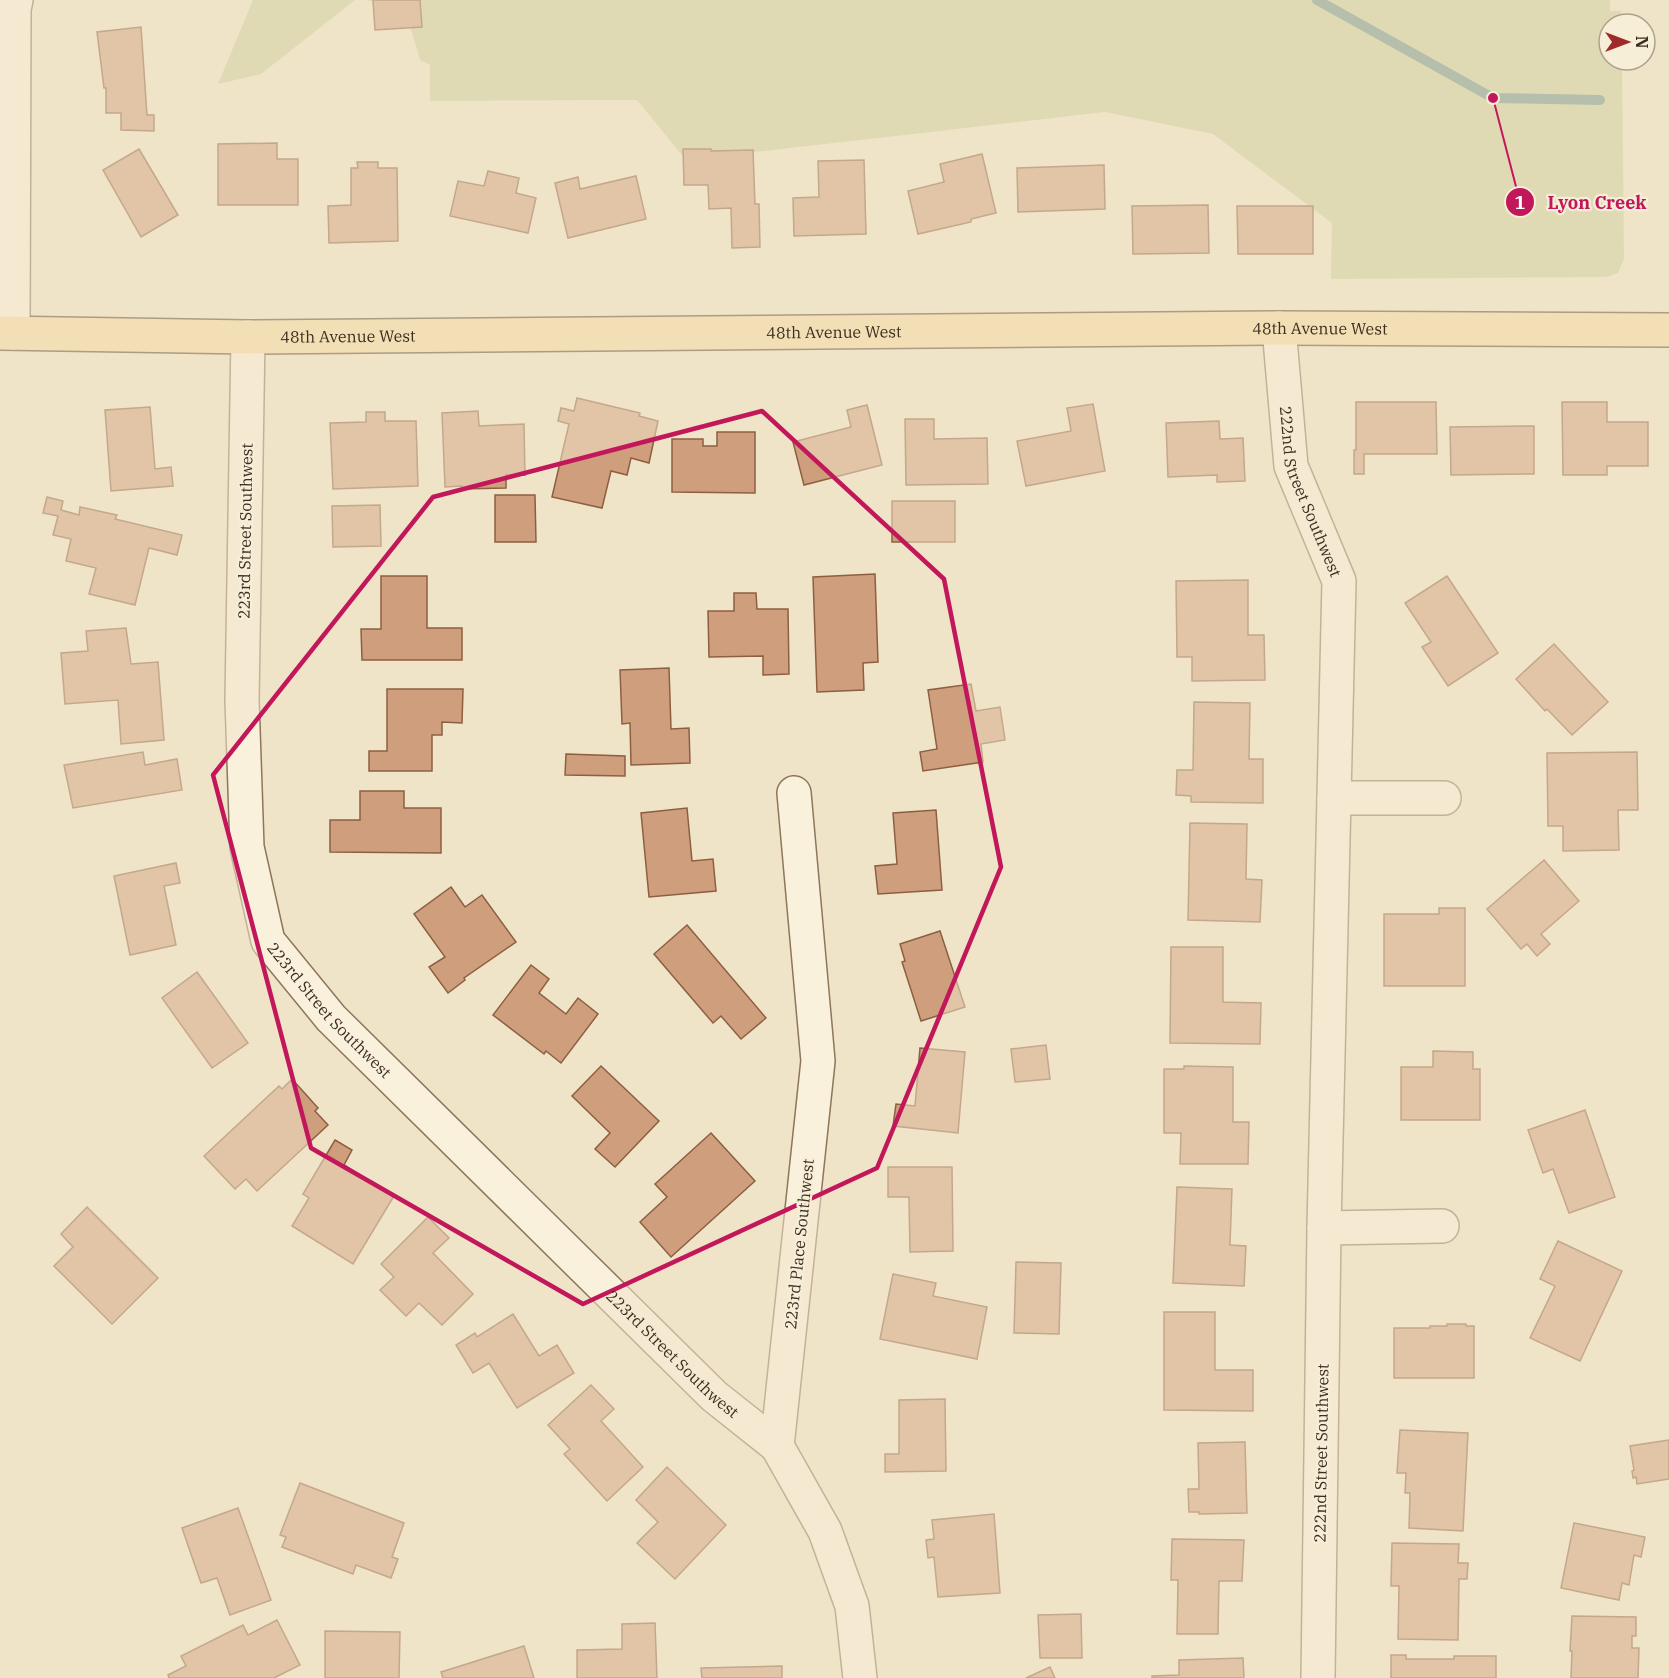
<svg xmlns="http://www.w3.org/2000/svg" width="1669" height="1678" font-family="'IBM Plex Serif',serif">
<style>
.green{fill:#c9cf9b}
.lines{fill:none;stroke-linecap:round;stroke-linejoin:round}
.stream{stroke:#6f938a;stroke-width:10}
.building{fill:#cf9f7d;stroke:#8d5f41;stroke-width:1.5}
.minor-casing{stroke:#8d765c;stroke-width:36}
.major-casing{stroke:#5b4430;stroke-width:36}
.minor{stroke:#faf1dc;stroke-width:33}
.major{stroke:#f3d9a0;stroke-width:33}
.marked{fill:none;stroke:#c2185b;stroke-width:4.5;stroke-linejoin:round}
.labels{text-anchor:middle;stroke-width:4.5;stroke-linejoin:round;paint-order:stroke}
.street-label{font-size:16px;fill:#3d2e20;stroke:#f7eed8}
.leader{fill:none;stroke:#c2185b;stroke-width:2}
.callout-dot{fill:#c2185b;stroke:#f7eed8;stroke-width:2}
.mark-label{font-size:18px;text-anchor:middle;font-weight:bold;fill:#fff}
.callout-label{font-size:18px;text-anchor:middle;font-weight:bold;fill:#c2185b;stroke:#f7eed8;stroke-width:4.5;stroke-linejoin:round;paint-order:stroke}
</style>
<rect width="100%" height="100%" fill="#f0e4c8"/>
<g class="green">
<polygon points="253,0 355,0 261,74 218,84"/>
<polygon points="366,0 1610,0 1610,11 1621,11 1621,24 1609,24 1609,60 1622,60 1624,259 1618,273 1607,277 1331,279 1332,223 1213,134 1105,112 686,160 637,100 430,101 430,65 420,60 405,9"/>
</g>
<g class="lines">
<polyline class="stream" points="1317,0 1493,98 1600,100"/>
</g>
<g class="building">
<polygon points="373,0 420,0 422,27 375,30"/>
<polygon points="141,27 147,115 154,115 154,131 121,130 121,113 106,113 106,88 104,88 97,32"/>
<polygon points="277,143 277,159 298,159 298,205 218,205 218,144"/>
<polygon points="139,149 178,215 141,237 103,170"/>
<polygon points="683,149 711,149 711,151 753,150 755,204 759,204 760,247 732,248 731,208 709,209 708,185 684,185"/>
<polygon points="982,154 996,213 971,219 971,222 918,234 908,191 944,182 940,164"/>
<polygon points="864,160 866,234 794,236 793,198 819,197 818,161"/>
<polygon points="357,162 378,162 378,168 397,168 398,241 329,243 328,206 351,205 351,168 358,168"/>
<polygon points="1104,165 1105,209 1018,212 1017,168"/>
<polygon points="488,171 519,178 516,193 536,198 528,233 450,216 458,181 484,186"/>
<polygon points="636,176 646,219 568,238 555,183 578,177 580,189"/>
<polygon points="1208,205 1209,253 1133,254 1132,206"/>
<polygon points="1237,206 1313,206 1313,254 1238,254"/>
<polygon points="577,398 640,413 639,416 658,421 649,463 631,458 627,475 611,471 602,508 552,497 569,424 558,421 561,408 574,411"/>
<polygon points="1356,402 1436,402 1437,454 1364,454 1364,474 1354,474 1354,450 1356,450"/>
<polygon points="1562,402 1607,402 1607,422 1648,422 1648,466 1607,466 1607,475 1563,475"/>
<polygon points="1093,404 1105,471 1026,486 1017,441 1071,431 1067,408"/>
<polygon points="867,405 882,465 804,485 793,442 851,427 847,410"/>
<polygon points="150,407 155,469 171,467 173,486 111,491 105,410"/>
<polygon points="478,411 479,426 524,424 525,475 506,475 506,488 462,489 462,486 445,487 442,413"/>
<polygon points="366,412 385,412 385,421 416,421 418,486 333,489 330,423 366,422"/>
<polygon points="905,419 934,419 934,439 987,438 988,484 906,485"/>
<polygon points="1219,421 1220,439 1243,438 1245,481 1217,482 1217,475 1168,477 1166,423"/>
<polygon points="1534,426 1534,474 1451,475 1450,427"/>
<polygon points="717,432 755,432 755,493 672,492 672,439 703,439 703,446 717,446"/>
<polygon points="495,495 535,495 536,542 495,542"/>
<polygon points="47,497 63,501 61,510 79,515 80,507 117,515 115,519 182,535 177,555 149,548 135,605 89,594 96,568 66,561 71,539 53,535 58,516 43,513"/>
<rect x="892" y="501" width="63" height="41"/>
<polygon points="380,505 381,546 333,547 332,506"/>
<polygon points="875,574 878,662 863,663 864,690 817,692 813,577"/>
<polygon points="381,576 427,576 427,628 462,628 462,660 362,660 361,629 381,629"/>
<polygon points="1447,576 1498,653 1448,686 1422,647 1431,642 1405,603"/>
<polygon points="1248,580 1248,635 1264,635 1265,680 1192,681 1192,657 1177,657 1176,581"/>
<polygon points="734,593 756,593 757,609 788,609 789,674 763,675 763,656 709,657 708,611 734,611"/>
<polygon points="126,628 131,664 158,662 164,740 121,744 118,700 65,704 61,653 88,651 86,631"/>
<polygon points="1554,644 1608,702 1572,735 1547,709 1545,711 1516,679"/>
<polygon points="669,668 671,729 689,728 690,763 631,765 630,723 622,724 620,670"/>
<polygon points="971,684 976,711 1000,707 1005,740 981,744 983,762 923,771 920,752 937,749 928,690"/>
<polygon points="387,689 463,689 462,723 442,722 442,735 432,735 432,771 369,771 369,751 387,751"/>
<polygon points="1194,702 1250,703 1249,759 1263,759 1263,803 1191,802 1191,796 1176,795 1177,770 1193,770"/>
<polygon points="143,752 145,765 177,759 182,790 73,808 64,765"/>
<polygon points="1637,752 1638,810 1618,810 1619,850 1563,851 1563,826 1548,826 1547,753"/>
<polygon points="566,754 625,756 625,776 565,775"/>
<polygon points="360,791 404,791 404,808 441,808 441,853 330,852 330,820 360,820"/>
<polygon points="687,808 692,861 713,859 716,891 649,897 641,813"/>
<polygon points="936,810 942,890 878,894 875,866 897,864 893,813"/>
<polygon points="1190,823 1247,824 1246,879 1262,880 1260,922 1188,920"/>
<polygon points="1544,860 1579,901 1541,934 1550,944 1537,956 1527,944 1521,949 1487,909"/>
<polygon points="176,863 180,883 164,886 176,945 130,955 114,876"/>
<polygon points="451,887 465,907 482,895 516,942 464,978 465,980 448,993 429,967 445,957 414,914"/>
<polygon points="1439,908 1465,908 1465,986 1384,986 1384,914 1439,914"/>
<polygon points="687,925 766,1018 741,1039 721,1016 713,1023 654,954"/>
<polygon points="940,931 965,1007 921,1021 902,962 905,961 900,944"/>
<polygon points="1171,947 1223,947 1223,1002 1261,1003 1260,1044 1170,1043"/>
<polygon points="531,965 549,979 539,993 566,1014 578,998 598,1014 561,1063 546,1051 544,1054 493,1015"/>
<polygon points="197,972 248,1043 212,1068 162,998"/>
<polygon points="1046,1045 1050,1079 1015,1082 1011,1049"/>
<polygon points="920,1048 965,1052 958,1133 893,1126 896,1104 915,1106"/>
<polygon points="1433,1051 1473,1052 1473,1069 1480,1069 1480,1120 1401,1120 1401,1067 1433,1067"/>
<polygon points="601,1066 659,1121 615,1167 595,1149 610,1133 572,1096"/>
<polygon points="1184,1066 1233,1067 1233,1122 1249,1122 1248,1164 1180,1164 1181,1133 1164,1133 1164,1069 1184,1069"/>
<polygon points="292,1079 318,1108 315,1111 328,1125 257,1191 246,1179 235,1189 204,1156 279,1086 282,1089"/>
<polygon points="1585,1110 1615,1197 1569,1213 1553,1169 1543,1173 1528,1130"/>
<polygon points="711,1133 755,1181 671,1257 640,1222 667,1197 655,1184"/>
<polygon points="335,1140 352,1150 344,1165 394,1196 353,1264 292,1226 309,1198 303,1194"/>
<polygon points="888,1167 952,1167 953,1251 910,1252 909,1197 888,1197"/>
<polygon points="1177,1187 1232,1189 1230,1245 1246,1246 1244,1286 1173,1283"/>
<polygon points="87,1207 158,1278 112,1324 54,1266 73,1247 61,1234"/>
<polygon points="428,1217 449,1238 433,1253 473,1294 442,1325 419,1303 406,1316 380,1290 394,1277 381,1264"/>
<polygon points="1558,1241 1622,1271 1580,1361 1530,1338 1555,1286 1540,1279"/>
<polygon points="1016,1262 1061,1263 1059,1334 1014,1333"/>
<polygon points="893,1274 936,1283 933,1296 987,1307 977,1359 880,1339"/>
<polygon points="1164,1312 1215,1312 1215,1370 1253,1370 1253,1411 1164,1410"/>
<polygon points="513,1314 539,1356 557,1345 574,1373 517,1408 489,1363 473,1373 456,1345 475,1333 477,1337"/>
<polygon points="1447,1324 1466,1324 1466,1326 1474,1326 1474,1378 1394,1378 1394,1328 1430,1328 1430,1326 1447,1326"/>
<polygon points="591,1385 614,1409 601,1421 643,1467 607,1501 564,1454 570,1449 548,1425"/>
<polygon points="945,1399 946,1471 885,1472 885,1454 899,1454 899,1400"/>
<polygon points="1400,1430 1468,1433 1463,1531 1409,1528 1410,1493 1405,1493 1406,1473 1397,1473"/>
<polygon points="1669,1440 1669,1479 1637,1484 1636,1477 1633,1478 1632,1471 1634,1470 1630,1446"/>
<polygon points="1245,1442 1247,1513 1199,1514 1199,1512 1189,1512 1188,1489 1199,1489 1198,1443"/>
<polygon points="667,1467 726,1525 675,1579 637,1543 658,1522 636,1500"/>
<polygon points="300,1483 404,1523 392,1557 398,1559 391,1578 356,1565 353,1574 282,1547 286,1537 280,1535"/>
<polygon points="238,1508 271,1600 230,1615 217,1578 201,1583 182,1528"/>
<polygon points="994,1514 1000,1593 938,1597 934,1557 928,1558 926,1540 934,1539 932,1520"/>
<polygon points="1574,1523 1645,1537 1641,1557 1634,1555 1629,1585 1622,1583 1619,1600 1561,1588"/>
<polygon points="1172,1539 1244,1540 1242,1581 1219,1581 1218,1634 1177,1634 1178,1580 1171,1580"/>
<polygon points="1392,1543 1459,1544 1458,1563 1468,1563 1467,1579 1459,1579 1458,1640 1398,1639 1399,1586 1391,1586"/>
<polygon points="1081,1614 1082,1658 1040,1658 1038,1615"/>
<polygon points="1572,1616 1636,1617 1636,1636 1632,1636 1632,1648 1639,1648 1638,1678 1571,1678 1572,1651 1570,1651"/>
<polygon points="277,1620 300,1665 274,1678 169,1678 168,1675 186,1666 181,1656 243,1625 248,1635"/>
<polygon points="655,1623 657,1678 577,1678 577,1650 622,1649 622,1624"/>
<polygon points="325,1631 400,1632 399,1678 325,1678"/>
<polygon points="524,1646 534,1678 443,1678 441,1672"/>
<polygon points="1391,1655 1406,1655 1406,1659 1454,1659 1454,1656 1496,1656 1496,1678 1391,1678"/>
<polygon points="1243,1658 1244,1678 1152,1678 1152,1676 1179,1675 1179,1660"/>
<polygon points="782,1666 782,1678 702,1678 701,1668"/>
<polygon points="1050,1667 1055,1678 1026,1678"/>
</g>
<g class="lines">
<g class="minor-casing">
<g id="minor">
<path id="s1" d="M1279,328L1291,466L1339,581L1324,1228L1318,1678"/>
<polyline points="13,333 14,9 16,0"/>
<path id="s2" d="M248,337L242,700L247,847L268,941L331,1018L714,1396L777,1446"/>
<polyline points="794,793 818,1061 777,1446 825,1531 852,1606 860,1678"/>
<polyline points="1334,798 1444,798"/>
<polyline points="1324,1228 1442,1226"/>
</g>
</g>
<g class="major-casing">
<g id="major">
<path id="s3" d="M0,333L248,337L1279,328L1669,330"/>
</g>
</g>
<use href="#minor" class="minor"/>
<use href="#major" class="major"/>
</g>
<path d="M0 0H1669V1678H0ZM762,411L944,579L1001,867L877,1168L583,1304L311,1148L213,775L433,497Z" fill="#f0e4c8" fill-opacity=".55" fill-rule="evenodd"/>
<path class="marked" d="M762,411L944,579L1001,867L877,1168L583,1304L311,1148L213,775L433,497Z"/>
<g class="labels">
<g class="street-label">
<text dy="6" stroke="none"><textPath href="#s3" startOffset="1320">48th Avenue West</textPath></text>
<text dy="6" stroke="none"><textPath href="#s3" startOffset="834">48th Avenue West</textPath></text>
<text dy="6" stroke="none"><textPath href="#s3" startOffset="348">48th Avenue West</textPath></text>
<text dy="6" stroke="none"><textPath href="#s1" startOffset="168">222nd Street Southwest</textPath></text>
<text transform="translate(245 531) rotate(-89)" y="6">223rd Street Southwest</text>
<text dy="6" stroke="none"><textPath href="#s2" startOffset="699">223rd Street Southwest</textPath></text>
<text transform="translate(799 1244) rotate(-84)" y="6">223rd Place Southwest</text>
<text dy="6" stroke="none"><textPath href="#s2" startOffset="1185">223rd Street Southwest</textPath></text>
<text transform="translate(1321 1453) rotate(-89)" y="6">222nd Street Southwest</text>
</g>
</g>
<path class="leader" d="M1493 98L1520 202"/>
<g class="callout-dot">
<circle cx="1493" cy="98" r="6"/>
<circle cx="1520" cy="202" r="15"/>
</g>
<g class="mark-label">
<text x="1520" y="209">1</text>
</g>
<g class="callout-label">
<text x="1597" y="209">Lyon Creek</text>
</g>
<g transform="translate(1627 42) rotate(90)"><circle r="28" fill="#f7eed8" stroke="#ada18e" stroke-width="1.5"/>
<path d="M0-4.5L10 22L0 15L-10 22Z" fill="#9e2a2b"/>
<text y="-9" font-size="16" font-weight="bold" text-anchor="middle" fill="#3d2e20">N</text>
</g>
</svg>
